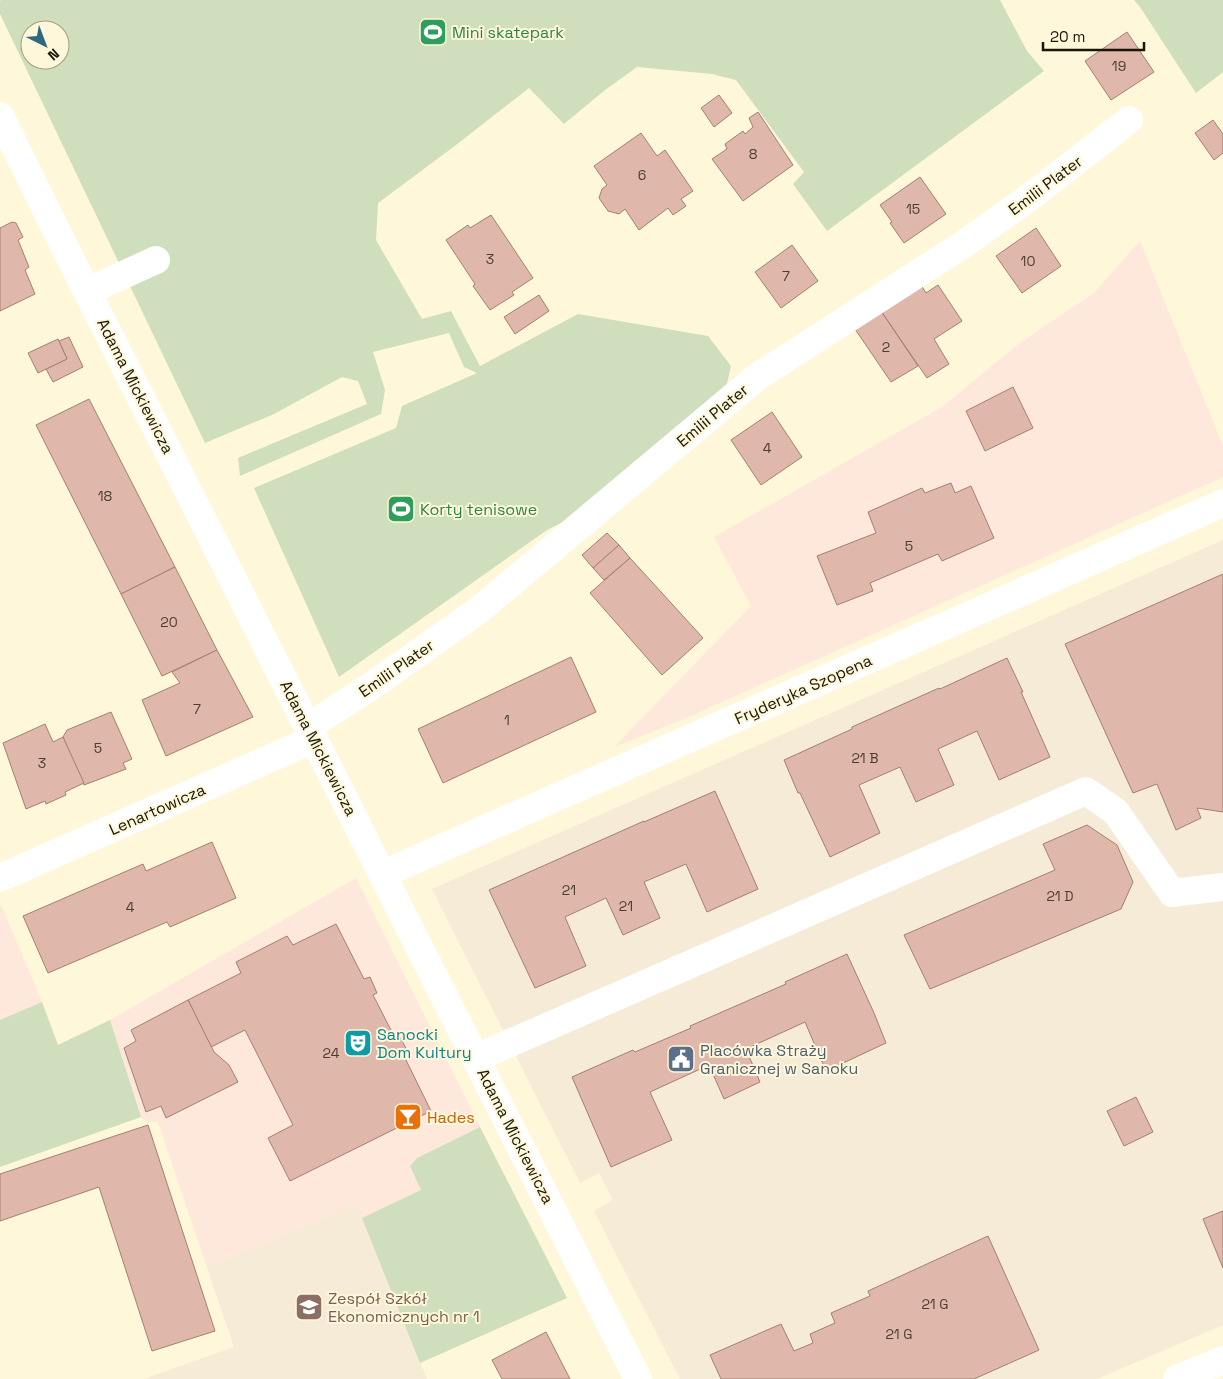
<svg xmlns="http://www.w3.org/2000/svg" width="1223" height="1379" font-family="'Space Grotesk',sans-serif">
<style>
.commercial{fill:#fee7db}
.education{fill:#f5ebd6}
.green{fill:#cfdebd;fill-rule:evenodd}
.building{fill:#dfb8ab;stroke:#a47f73}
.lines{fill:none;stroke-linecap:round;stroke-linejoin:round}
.minor{stroke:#fff;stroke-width:28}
.labels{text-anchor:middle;stroke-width:4;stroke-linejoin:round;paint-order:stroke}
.number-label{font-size:14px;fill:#4a3e31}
.leisure-label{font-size:16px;fill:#27864d;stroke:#fef7d9;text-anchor:start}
.street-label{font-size:16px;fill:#191608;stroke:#fef7d9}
.culture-label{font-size:16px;fill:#0d838f;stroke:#fef7d9;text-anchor:start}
.service-label{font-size:16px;fill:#4e5e75;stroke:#fef7d9;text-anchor:start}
.food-label{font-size:16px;fill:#c56008;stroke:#fef7d9;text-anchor:start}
.education-label{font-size:16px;fill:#785e54;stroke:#fef7d9;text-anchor:start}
</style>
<rect width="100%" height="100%" fill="#fef7d9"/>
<g class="commercial">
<polygon points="1140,241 1223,446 1223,477 693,715 614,747 751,606 714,537 942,407 1020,343 1094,293"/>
<polygon points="356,878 480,1127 417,1158 410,1166 422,1190 362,1218 357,1204 207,1268 158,1122 147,1122 141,1117 110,1020"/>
<polygon points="1,905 42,1002 0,1020 0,906"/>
</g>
<g class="education">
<polygon points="1223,540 1223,1325 1097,1379 680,1379 594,1211 613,1200 599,1173 580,1183 432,889"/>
<polygon points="357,1204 427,1379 144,1379 234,1347 207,1268"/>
</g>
<g class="green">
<path d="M1,0H1000L1027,51L1044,71L827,231L793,184L804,172L736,80L712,74L637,67L605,90L564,124L529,88L456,145L378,203L376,240L422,319L451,311L480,366L578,314L708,336L731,366L726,388L577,515L547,530L339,677L254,488L396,428L402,406L477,373L464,367L449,333L373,352L385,390L381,414L240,476L238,458L367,404L358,381L342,377L274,414L205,443L0,14V1ZM30,30H60V60H30Z"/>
<polygon points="1134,0 1223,0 1223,72 1196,93 1140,7"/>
<polygon points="42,1002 58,1045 110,1020 141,1117 0,1167 0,1020"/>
<polygon points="480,1127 567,1298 420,1363 362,1218 421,1190 410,1166 417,1158"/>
</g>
<g class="building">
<polygon points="1127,32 1154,72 1111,100 1085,61"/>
<polygon points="719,95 732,113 714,127 701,108"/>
<polygon points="758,112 793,165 743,201 712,159 727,149 725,144 743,131 745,134 753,127 749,118"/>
<polygon points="1213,120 1223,134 1223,153 1214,160 1195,133"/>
<polygon points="641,133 657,156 665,150 693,191 681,199 686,206 673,215 668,208 639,230 625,209 619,214 608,211 599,198 602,189 607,185 594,166"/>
<polygon points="920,177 946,214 904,243 890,223 892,222 880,205"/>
<polygon points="491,215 533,278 512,292 514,295 490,310 473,286 475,284 446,240 468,225 470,228"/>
<polygon points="12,222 16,223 23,237 18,240 29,267 25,270 35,294 0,311 0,228"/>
<polygon points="1036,228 1061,266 1022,293 996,256"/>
<polygon points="792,245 818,281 781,308 755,272"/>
<polygon points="921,285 926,293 938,285 962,321 934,339 949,364 927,378 881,311"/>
<polygon points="539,295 549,311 515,334 504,317"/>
<polygon points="881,311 918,366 891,382 855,329"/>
<polygon points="69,337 83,367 53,382 46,369 67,359 59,341"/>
<polygon points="58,339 67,359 38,373 28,353"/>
<polygon points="1013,387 1033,428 985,451 966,411"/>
<polygon points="89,399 175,567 121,594 36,425"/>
<polygon points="772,412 802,457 761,485 731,440"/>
<polygon points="951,483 955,493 971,486 994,538 942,561 938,554 870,583 873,591 837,605 817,556 876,533 868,512 922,488 925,493"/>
<polygon points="607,533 619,545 593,568 582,555"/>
<polygon points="619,545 630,558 604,580 593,568"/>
<polygon points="630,558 703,638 662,675 590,593"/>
<polygon points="175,567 217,650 162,676 121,594"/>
<polygon points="1223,574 1223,812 1197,808 1201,818 1176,830 1157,784 1133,793 1065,644"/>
<polygon points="217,650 253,717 166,756 142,700 180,683 172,672"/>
<polygon points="571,657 596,712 443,783 418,729"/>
<polygon points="1007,658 1023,692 1021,692 1050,757 999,780 977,731 938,749 954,785 916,802 900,767 859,785 880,833 830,857 800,793 798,793 784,760 852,729 852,727 939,688 940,689"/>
<polygon points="111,712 132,759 123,763 126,769 84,785 63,737 67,730"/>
<polygon points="45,724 53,742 63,737 84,783 65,792 66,795 46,804 45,801 26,809 3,743"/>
<polygon points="715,791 758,889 707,912 686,864 644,882 660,918 623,935 606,898 565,917 586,966 535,988 489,890 644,821 644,822"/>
<polygon points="1087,825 1117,845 1133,882 1121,909 930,989 904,935 1055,870 1043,844"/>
<polygon points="212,842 236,898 170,927 167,922 48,973 23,916 143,864 146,871"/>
<polygon points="336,924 364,979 370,977 377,993 373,995 393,1034 397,1032 408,1052 403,1054 431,1111 290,1181 268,1138 293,1125 245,1030 211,1047 188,1000 241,973 236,962 287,936 293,945"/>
<polygon points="847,954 874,1013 886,1043 826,1071 805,1022 746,1049 760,1082 724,1099 709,1065 650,1092 672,1140 611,1167 572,1077 633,1050 635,1052 691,1028 690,1026 786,984 785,982"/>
<polygon points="188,1000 214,1052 229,1065 238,1082 166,1118 161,1106 146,1112 124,1048 136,1041 131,1030"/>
<polygon points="1136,1097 1153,1132 1124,1146 1107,1111"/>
<polygon points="148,1125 215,1331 152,1351 99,1187 0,1221 0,1174"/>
<polygon points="1223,1211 1223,1268 1203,1219"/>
<polygon points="988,1236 1039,1350 974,1379 721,1379 710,1355 781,1324 794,1351 813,1343 810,1334 835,1323 831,1313 870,1296 868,1291"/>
<polygon points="546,1332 570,1379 502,1379 492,1360"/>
</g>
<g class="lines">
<g class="minor">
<polyline points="0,116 59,236 638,1379"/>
<polyline points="88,291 156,260"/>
<polyline points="308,727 370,687 479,610 757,377 964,244 1034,194 1129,120"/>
<polyline points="383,874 1223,503"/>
<polyline points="0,878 314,739"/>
<polyline points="476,1058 1086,791 1116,812 1172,893 1223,887"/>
<polyline points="1177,1379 1223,1360"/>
</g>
</g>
<defs>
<g id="stadium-square" transform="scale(1.4375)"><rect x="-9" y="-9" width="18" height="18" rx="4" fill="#2e9e5b" stroke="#fef7d9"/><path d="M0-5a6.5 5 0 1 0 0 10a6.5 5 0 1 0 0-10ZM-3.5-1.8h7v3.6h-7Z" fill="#fff"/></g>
<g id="theatre-square" transform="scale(1.4375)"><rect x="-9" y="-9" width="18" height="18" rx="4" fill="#0f9aa8" stroke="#fef7d9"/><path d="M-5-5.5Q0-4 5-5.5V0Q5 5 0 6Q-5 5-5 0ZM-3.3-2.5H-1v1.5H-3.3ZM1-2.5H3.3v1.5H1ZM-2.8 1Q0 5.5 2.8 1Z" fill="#fff"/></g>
<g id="civic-square" transform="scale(1.4375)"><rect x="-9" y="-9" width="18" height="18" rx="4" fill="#5c6f8a" stroke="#fef7d9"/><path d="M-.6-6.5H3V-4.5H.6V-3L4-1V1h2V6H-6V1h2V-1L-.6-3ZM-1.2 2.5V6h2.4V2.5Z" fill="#fff"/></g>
<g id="bar-square" transform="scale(1.4375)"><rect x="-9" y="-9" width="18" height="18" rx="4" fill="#e8710a" stroke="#fef7d9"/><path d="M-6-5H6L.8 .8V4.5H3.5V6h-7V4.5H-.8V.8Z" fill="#fff"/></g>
<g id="school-square" transform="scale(1.4375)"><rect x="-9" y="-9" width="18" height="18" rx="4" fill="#8d6e63" stroke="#fef7d9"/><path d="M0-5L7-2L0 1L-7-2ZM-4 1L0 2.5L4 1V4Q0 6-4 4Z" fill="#fff"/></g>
</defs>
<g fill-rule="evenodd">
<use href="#stadium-square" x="433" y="32"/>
<use href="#stadium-square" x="401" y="509"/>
<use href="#theatre-square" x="358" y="1043"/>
<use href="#civic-square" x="681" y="1059"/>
<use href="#bar-square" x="408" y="1117"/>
<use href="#school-square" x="309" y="1307"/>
</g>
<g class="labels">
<g class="number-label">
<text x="1119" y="71">19</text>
<text x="753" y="159">8</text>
<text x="642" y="180">6</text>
<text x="913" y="214">15</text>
<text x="490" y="264">3</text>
<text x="1028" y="266">10</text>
<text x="786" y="281">7</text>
<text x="886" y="352">2</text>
<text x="767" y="453">4</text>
<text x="105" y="501">18</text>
<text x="909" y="551">5</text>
<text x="169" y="627">20</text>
<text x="197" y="714">7</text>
<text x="507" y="725">1</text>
<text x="98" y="753">5</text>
<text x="865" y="763">21 B</text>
<text x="42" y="768">3</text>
<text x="569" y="895">21</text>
<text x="1060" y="901">21 D</text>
<text x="626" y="911">21</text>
<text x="130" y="912">4</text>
<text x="331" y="1058">24</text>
<text x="935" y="1309">21 G</text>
<text x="899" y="1339">21 G</text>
</g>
<g class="leisure-label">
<text x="452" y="38">Mini skatepark</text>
<text x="420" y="515">Korty tenisowe</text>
</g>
<g class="street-label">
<text transform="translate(1045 185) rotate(-37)" y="6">Emilii Plater</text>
<text transform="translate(136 386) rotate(63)" y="6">Adama Mickiewicza</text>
<text transform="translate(712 415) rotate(-40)" y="6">Emilii Plater</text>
<text transform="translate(396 668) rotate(-35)" y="6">Emilii Plater</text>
<text transform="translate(803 689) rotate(-24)" y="6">Fryderyka Szopena</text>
<text transform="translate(319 748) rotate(63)" y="6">Adama Mickiewicza</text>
<text transform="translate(157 809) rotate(-24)" y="6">Lenartowicza</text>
<text transform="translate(516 1136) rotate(63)" y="6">Adama Mickiewicza</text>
</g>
<g class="culture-label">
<text x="377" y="1040">Sanocki<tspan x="377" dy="18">Dom Kultury</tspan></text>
</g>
<g class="service-label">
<text x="700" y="1056">Placówka Straży<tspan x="700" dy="18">Granicznej w Sanoku</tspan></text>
</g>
<g class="food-label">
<text x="427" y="1123">Hades</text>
</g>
<g class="education-label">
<text x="328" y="1304">Zespół Szkół<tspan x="328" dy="18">Ekonomicznych nr 1</tspan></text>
</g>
</g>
<g transform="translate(45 45) rotate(138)"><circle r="24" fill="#fef7d9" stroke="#a29d85"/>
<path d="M0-4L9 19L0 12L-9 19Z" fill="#2e6881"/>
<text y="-8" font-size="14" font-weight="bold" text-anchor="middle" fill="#191608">N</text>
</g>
<path d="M1043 42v8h101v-8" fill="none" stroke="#191608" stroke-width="2.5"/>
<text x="1050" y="42" font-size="15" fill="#191608" stroke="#fef7d9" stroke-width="4" paint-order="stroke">20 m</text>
</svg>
